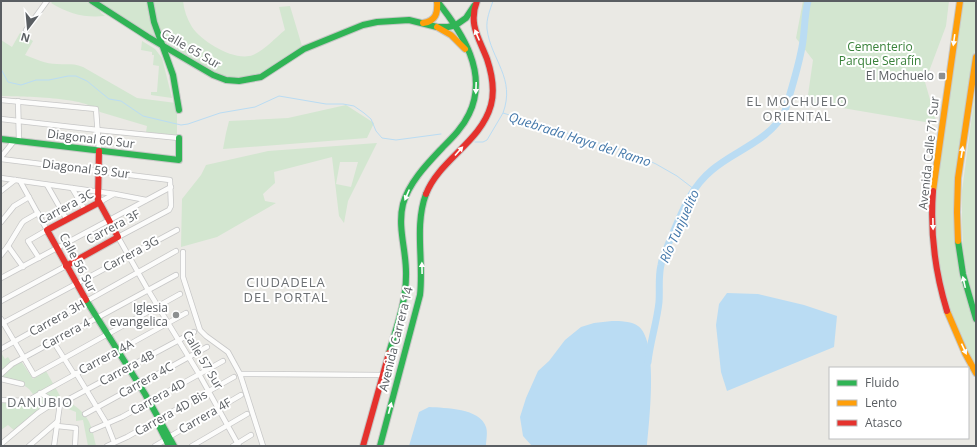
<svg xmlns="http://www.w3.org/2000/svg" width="977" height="447" font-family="'Open Sans',sans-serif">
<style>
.green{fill:#d3e6d0;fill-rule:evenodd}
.water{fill:#badcf3}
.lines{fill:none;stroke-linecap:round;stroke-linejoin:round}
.stream{stroke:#badcf3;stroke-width:1}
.river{stroke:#badcf3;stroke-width:7}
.street-casing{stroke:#c7c7c7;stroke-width:6}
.fast-casing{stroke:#c7c7c6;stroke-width:8}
.slow-casing{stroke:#c7c7c6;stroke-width:8}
.jam-casing{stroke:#c7c7c6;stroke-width:8}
.street{stroke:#fcfcfb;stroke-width:4.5}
.fast{stroke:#30b455;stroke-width:6}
.slow{stroke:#ff9f0a;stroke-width:6}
.jam{stroke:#e5322d;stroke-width:6}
.oneway{fill:#fff}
.poi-dot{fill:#8c8f90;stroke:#fff;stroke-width:1.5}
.labels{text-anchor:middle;stroke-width:4;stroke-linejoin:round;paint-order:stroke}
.park-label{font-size:12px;fill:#3a823b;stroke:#fff}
.street-label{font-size:12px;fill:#5a5e62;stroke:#fff}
.poi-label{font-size:12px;fill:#5a5e62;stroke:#fff;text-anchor:end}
.neighbourhood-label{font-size:13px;letter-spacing:1px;fill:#6c7074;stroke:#fff}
.water-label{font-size:13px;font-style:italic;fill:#4478aa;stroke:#fff}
</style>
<rect width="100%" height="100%" fill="#eae9e4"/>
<g class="green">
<path d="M53,1H86L99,9L101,13L105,16C85,18 69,14 51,3Z"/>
<polygon points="97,1 147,1 155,37"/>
<path d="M152,1H183C184,10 187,19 192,27C202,42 235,62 253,55C265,50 275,38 285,30L279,7L290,6L302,46L261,73L252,77L242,78L224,76L215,72L164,41L158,27Z"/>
<polygon points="803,1 949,1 946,26 925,82 937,124 807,102 813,60 796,38"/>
<path d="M962,1H976V42L954,206L972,315L976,326V367C969,353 961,340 955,326C937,280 933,226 937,178Z"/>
<path d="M20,33L33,41L25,55C35,59 46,64 57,64C66,65 74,63 83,67L137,98L176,103L177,115V135L146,132L147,126L100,112C87,96 22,97 1,96V40L12,47Z"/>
<polygon points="142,41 155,49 162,58 172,98 151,95 151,92 157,92 159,66 153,65 154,55 152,55 152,52 141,50"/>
<polygon points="976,85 976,305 968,277 963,251 962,222 962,191"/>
<polygon points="346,105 374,123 367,138 223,149 226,133 229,121 288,118"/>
<path d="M377,143L348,201L344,223L339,216L332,157L274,172L275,183L263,194L265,201L276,203L217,237L181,247L182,199L201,175L206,165L268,151ZM340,162H358L351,187L336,184Z"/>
<path d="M1,353L5,359L8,357L13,365L21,361L33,379L46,371L64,403L69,401C73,405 77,407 81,411C91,420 93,433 96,446H88L83,420L76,421V412L61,406L38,413L15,431L8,425L1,430V402L24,403L34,396C27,382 15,383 1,379Z"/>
</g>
<g class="water">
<polygon points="727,293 758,294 804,305 837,316 834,347 727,391 721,372 716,325 719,304"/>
<path d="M612,321C620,321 631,321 638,326C659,341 649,422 647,446H532L523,436L520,417L526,398L538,371L549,361L565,340L581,327L594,323Z"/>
<path d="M429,407C445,408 480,408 486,427C488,433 486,440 486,446H409L419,412Z"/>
</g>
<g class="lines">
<g class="stream">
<path d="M493,1C490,10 486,19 487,29C491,60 516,78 503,113"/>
<polyline points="1,69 8,82 21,85 36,80 49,80 68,76 76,76 87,81 109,99 121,101 143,116 181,125 188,124 220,113 255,107 279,96 326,104 343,104 354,106 364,113 371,119 376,131 382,138 396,140 441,134"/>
<polyline points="475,142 483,142 487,140 503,113 634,154 656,164 677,176 694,189"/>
</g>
<path class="river" d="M648,362C650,342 657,322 659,302C660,290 658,278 661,265C662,257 667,248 670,240C681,214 690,188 712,170C735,150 770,141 785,111C791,90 798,69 802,47C805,32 804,16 808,1"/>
<g class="street-casing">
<g id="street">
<polyline points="26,30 47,1"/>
<polyline points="1,100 96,109 99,151"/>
<polyline points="18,101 19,141"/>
<polyline points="1,119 98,130 179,138"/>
<polyline points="1,157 14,141"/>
<polyline points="1,159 170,180 171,206 169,210 118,237 148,290 199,374 239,446"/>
<polyline points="1,178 115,194 146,200"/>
<polyline points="20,181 47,230 28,241 39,258"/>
<polyline points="47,185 67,220"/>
<polyline points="72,188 85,210"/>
<polyline points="1,191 15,180"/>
<polyline points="98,203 114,194"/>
<polyline points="1,222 14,206 29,197"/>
<polyline points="8,246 23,267"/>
<polyline points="183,252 183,277 200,330 206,336 228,352 240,374 263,446"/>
<polyline points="1,255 8,246 22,223 24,221 38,213"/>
<polyline points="1,278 171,187"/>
<polyline points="1,301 66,266"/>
<polyline points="1,319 34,375 180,294"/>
<polyline points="1,324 177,230"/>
<polyline points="53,341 74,374"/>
<polyline points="1,349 176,251"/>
<polyline points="76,373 107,424 114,442"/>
<polyline points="1,374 12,364 176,275"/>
<polyline points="240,374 384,375"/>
<polyline points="1,379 22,384"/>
<polyline points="40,393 57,403"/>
<polyline points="1,400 27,401 186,313"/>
<polyline points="60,404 194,332"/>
<polyline points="85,414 207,347"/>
<polyline points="57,426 76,428 75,446"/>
<polyline points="92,430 122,417 223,361"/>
<polyline points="169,437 241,395"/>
<polyline points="1,444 38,413 55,402"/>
<polyline points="29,446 58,421"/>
<polyline points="54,446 60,404"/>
<polyline points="107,446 127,437 234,377"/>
<polyline points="155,446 165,440"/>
<polyline points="192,446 247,414"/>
<polyline points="233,446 251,435"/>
</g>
</g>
<g class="fast-casing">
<g id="fast">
<polyline points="92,1 148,37 213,75 226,80 239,81 261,77 304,49 363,25 377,22 409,20 437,27 448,27 456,25 466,18 474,6"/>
<polyline points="150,1 154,22 173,75 179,110"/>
<polyline points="1,139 179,160 179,138"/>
<polyline points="958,241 963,274 976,319"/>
<polyline points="86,300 145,394 174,446"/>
<path d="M389,353C396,328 406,303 406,276C407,252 397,228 403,204C409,182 428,163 443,147C453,137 463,127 469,114C489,73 462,32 437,1"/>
<polyline points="160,428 169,446"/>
<path d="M380,446L420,295C424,261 414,226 426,194"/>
</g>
</g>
<g class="slow-casing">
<g id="slow">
<path d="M423,23C436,21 438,13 437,1"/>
<polyline points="437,27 451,35 465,49"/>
<polyline points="933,191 960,1"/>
<polyline points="958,241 957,212 958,178 976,57"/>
<polyline points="947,311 965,353 976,373"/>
</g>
</g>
<g class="jam-casing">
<g id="jam">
<path d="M933,191C930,231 935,272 947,311"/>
<path d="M426,194C439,160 481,142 491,105C495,90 492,74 487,59C479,38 468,24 477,1"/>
<polyline points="66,266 118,237 98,200 99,151"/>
<polyline points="86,300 47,230 98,203"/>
<polyline points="363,446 389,353"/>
</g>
</g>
<use href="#street" class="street"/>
<use href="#fast" class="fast"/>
<use href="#slow" class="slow"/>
<use href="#jam" class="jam"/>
</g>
<defs><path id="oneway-solid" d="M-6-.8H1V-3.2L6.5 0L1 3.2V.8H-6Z"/></defs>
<g class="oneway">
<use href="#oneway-solid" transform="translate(477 35) rotate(-113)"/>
<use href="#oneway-solid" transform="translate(954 40) rotate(98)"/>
<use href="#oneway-solid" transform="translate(476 88) rotate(92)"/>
<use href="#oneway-solid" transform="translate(459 151) rotate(-48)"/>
<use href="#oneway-solid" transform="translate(962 152) rotate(-81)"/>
<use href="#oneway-solid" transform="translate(407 195) rotate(113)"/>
<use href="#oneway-solid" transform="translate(933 224) rotate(89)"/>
<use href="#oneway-solid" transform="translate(422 268) rotate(-91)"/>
<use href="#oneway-solid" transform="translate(964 282) rotate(-103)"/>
<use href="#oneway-solid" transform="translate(964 349) rotate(65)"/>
<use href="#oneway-solid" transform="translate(390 408) rotate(-75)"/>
</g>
<g class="poi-dot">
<rect x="938" y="72" width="8" height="8" rx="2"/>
<circle cx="176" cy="315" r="4"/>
</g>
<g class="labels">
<g class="park-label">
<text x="880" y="51">Cementerio<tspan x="880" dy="14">Parque Serafín</tspan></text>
</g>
<g class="street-label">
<text transform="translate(191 49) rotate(30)" y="4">Calle 65 Sur</text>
<text transform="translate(91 139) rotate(7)" y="4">Diagonal 60 Sur</text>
<text transform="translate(929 153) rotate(-84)" y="4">Avenida Calle 71 Sur</text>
<text transform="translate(86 169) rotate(7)" y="4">Diagonal 59 Sur</text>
<text transform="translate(66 207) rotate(-28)" y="4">Carrera 3C</text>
<text transform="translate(113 227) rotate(-28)" y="4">Carrera 3F</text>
<text transform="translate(131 254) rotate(-28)" y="4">Carrera 3G</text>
<text transform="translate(78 263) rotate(62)" y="4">Calle 56 Sur</text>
<text transform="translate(57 318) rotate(-29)" y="4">Carrera 3H</text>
<text transform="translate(66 334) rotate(-28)" y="4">Carrera 4</text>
<text transform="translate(396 339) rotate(-76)" y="4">Avenida Carrera 14</text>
<text transform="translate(106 357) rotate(-28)" y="4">Carrera 4A</text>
<text transform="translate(203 360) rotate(59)" y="4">Calle 57 Sur</text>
<text transform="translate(127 368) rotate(-28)" y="4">Carrera 4B</text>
<text transform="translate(146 380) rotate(-29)" y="4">Carrera 4C</text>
<text transform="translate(158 397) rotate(-29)" y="4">Carrera 4D</text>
<text transform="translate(171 413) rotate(-29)" y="4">Carrera 4D Bis</text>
<text transform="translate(205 416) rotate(-30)" y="4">Carrera 4F</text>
</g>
<g class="poi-label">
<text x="934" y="80">El Mochuelo</text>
<text x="168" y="312">Iglesia<tspan x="168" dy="14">evangelica</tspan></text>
</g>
<g class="neighbourhood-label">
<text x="797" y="106">EL MOCHUELO<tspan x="797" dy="15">ORIENTAL</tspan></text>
<text x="286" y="287">CIUDADELA<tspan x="286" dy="15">DEL PORTAL</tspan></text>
<text x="40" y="407">DANUBIO</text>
</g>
<g class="water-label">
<text transform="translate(580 139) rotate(18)" y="5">Quebrada Haya del Ramo</text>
<text transform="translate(679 226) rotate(-66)" y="5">Río Tunjuelito</text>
</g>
</g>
<rect width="977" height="447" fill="none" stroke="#5a5e62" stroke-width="4"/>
<rect x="829" y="367" width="140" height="72" fill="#ffffff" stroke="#bdbfc0"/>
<rect x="837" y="380" width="20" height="6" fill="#30b455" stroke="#bdbfc0"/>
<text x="865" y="387" font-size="12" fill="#5a5e62">Fluido</text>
<rect x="837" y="400" width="20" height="6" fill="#ff9f0a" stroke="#bdbfc0"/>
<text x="865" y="407" font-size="12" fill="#5a5e62">Lento</text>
<rect x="837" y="420" width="20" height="6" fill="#e5322d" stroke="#bdbfc0"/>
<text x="865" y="427" font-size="12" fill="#5a5e62">Atasco</text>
<g transform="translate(28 28) rotate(196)" stroke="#ffffff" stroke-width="3" paint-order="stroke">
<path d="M0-3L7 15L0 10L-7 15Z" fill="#5a5e62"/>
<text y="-6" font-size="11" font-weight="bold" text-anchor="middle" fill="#5a5e62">N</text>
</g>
</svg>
